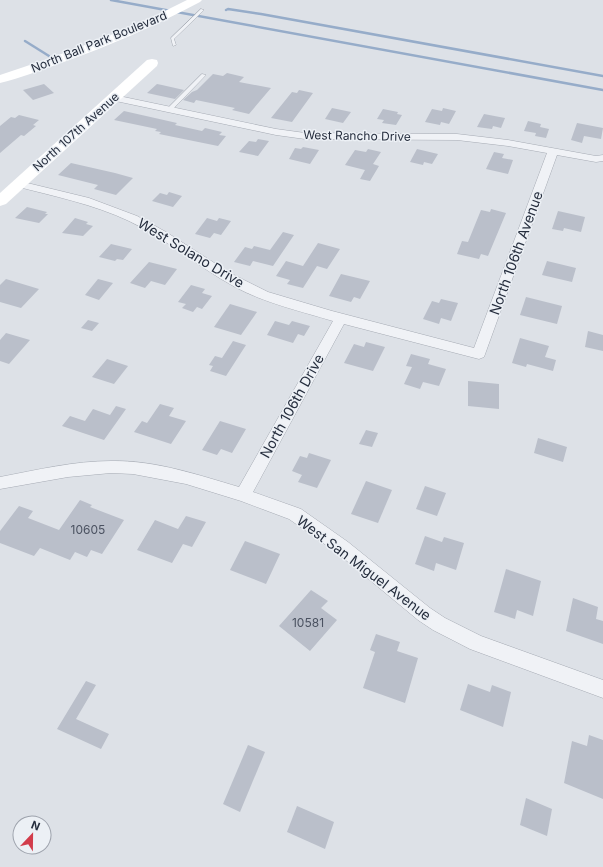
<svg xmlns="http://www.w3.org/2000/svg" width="603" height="867" font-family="Inter,sans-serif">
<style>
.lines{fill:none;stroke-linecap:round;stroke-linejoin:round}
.stream{stroke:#96acc9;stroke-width:2.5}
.building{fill:#babfca}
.lane-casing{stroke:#a6abb4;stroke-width:1}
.street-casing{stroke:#a6abb4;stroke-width:1}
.lane{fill:#f0f2f6;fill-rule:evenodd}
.street{fill:#f0f2f6;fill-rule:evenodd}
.secondary{fill:#fff;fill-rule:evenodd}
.labels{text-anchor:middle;stroke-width:3;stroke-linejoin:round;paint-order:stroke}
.far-street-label{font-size:12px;fill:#262e3e;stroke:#ecf0f5}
.number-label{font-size:12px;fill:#4b5261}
.street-label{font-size:14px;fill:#262e3e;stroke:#ecf0f5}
</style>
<rect width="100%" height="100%" fill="#dde1e7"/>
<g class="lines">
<g class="stream">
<polyline points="111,0 603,90"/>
<polyline points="226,10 228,9 261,14 603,76"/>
<polyline points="25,41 49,56"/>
</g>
</g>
<g class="building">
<polygon points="227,73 244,77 239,82 271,88 249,114 232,110 235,108 196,100 194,103 183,100 192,92 197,90 213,74 223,76"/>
<polygon points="44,84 54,93 33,100 23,90"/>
<polygon points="157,84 162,85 184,90 175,99 147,93"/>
<polygon points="299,90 313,93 292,122 271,118 292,92 297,93"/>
<polygon points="332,108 351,112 343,123 325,119"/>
<polygon points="443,108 456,111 449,124 441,122 440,125 425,122 432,109 442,111"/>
<polygon points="383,109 398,112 397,114 402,115 396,125 382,123 384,120 377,119"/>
<polygon points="124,111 177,123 175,125 202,131 205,128 222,132 219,135 226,136 218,146 159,134 161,132 155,131 157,129 114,120"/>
<polygon points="484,114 505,118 501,128 493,126 492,129 477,127"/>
<polygon points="19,115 39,120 33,125 36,126 24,136 21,135 0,153 0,126 11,117 15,118"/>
<polygon points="528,121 541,124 540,127 549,129 546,138 535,136 536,133 524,131"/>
<polygon points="577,123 603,128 601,139 584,136 582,143 571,140"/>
<polygon points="258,139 269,141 258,156 239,152 249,141 256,142"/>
<polygon points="303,147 319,150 310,164 289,159 295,148 301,149"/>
<polygon points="368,149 381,152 373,164 379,166 370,181 360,179 365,170 345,165 355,150 366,152"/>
<polygon points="417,149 438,154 432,164 424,162 423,165 410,162"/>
<polygon points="494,152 504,154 502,158 513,160 508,174 486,169"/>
<polygon points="71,163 115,173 133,178 116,195 94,189 98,185 58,175"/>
<polygon points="169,192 182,196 173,207 152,201 160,193 167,195"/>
<polygon points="27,207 47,212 45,214 48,214 39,223 15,218"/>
<polygon points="491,209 506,213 488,256 481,254 479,259 457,254 462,241 468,242 481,210 490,212"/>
<polygon points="558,211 585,217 581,232 564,228 563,231 552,229"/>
<polygon points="75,218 88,222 86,224 93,226 83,236 62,233"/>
<polygon points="207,218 217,221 219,218 231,221 221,235 214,233 210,238 195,234"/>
<polygon points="283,232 294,235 273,266 253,261 250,266 234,262 245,247 252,249 254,246 270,250"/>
<polygon points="318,243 340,249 327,269 317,266 303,288 287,284 290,280 276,276 286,261 303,266"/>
<polygon points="111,244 132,249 123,260 117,259 115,261 99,257"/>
<polygon points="547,261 576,268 572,282 542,275"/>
<polygon points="149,262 177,269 165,285 151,281 145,288 130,283"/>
<polygon points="341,274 370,281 360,299 354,297 351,302 329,296"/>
<polygon points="6,279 39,289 21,308 0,302 0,285"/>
<polygon points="98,279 113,283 99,300 85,295"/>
<polygon points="191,285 205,289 202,293 212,296 202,309 197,307 193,312 182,308 186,304 178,302"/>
<polygon points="526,297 562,306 557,324 520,315"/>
<polygon points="441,299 458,303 451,321 441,318 439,324 423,319 432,301 439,303"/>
<polygon points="230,304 257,312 241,335 214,327"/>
<polygon points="88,320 99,323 92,331 81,328"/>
<polygon points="275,321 289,325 292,321 310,326 304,336 298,334 293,343 267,335"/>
<polygon points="588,331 603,335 603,351 585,347"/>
<polygon points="6,333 30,340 9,364 0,361 0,340"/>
<polygon points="520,338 549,346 545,357 556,360 553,371 527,364 526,367 512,363"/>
<polygon points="233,341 246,345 226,376 210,371 213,366 209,365 215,356 222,358"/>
<polygon points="366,342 385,347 373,371 344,363 354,344 364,347"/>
<polygon points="411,354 430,359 428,364 446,369 439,386 423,382 420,389 404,384 412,367 406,366"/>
<polygon points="107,359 128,366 114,384 92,377"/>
<polygon points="468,381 499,384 499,409 468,406"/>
<polygon points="160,404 174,408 169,416 186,421 171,444 134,432 142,421 147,423"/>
<polygon points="116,406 126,409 104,440 62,426 70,416 85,421 93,409 110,415"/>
<polygon points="220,421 246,429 232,453 221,449 217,455 202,450"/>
<polygon points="366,430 378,433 372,447 359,444"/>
<polygon points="538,438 567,447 563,462 534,453"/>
<polygon points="309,453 331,460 317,488 298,482 302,475 292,471 300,456 307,458"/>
<polygon points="366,481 392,490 378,523 351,514"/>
<polygon points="425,486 446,493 437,516 416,509"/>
<polygon points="80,500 92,505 90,507 124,520 102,554 91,550 87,557 75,552 70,560 40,548 34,556 0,543 0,531 19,506 33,511 28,518 59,530"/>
<polygon points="186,516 206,522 192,547 183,544 172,563 137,550 155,520 178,529"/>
<polygon points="425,536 442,542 444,537 464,543 456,570 436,563 434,571 415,564"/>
<polygon points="245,541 280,554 266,584 230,570"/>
<polygon points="506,569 541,581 533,616 517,610 515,619 494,612"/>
<polygon points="311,590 328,601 321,608 337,620 310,651 279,626"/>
<polygon points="573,598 598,607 596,619 603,621 603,644 566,631"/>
<polygon points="376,634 400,642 397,651 418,658 405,703 363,688 375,652 370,650"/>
<polygon points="86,681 96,685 76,719 109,734 101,749 57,729"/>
<polygon points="468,684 490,692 492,685 511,692 503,727 460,710"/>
<polygon points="589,735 603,740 603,799 564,783 572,741 587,746"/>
<polygon points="248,745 265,752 240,812 223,804"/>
<polygon points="526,798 552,809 547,836 520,825"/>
<polygon points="297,806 334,822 325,849 287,832"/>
</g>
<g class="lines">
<g class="lane-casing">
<g id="lane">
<polygon points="201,9 204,10 174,39 176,45 173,46 171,38"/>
<polygon points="202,74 206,75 172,110 168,110 168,108"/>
</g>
</g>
<g class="street-casing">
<path id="street" d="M114,95L276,129L305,133L457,134L508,140L596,156L603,155V161L596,162L557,155L484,357L479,359L344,324L253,492L301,509L348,542L430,608L445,618L481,636L603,680V698L470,649L433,630L418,620L336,552L289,519L241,501L186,484L133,474L111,473L68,477L0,489V477C37,470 74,461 111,461C155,460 198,475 239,487L333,321C300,311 265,303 235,287C198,267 167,239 129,221C93,204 53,196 15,186L13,184L15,182L19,181L89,198L137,216L166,232L230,273L268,292L332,311L474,348L547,153L508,146L457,140L305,139L276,135L111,100L109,98Z"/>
</g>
<use href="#lane" class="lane"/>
<use href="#street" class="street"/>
<g class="secondary">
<path d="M187,0H202L200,2C155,26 109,46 61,63C41,70 21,78 0,83V75C64,54 127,31 187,0Z"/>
<polygon points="152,59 157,60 158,63 157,66 6,204 0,206 0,193 147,60"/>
</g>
</g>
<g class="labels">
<g class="far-street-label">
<text transform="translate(99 42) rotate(-22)" y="4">North Ball Park Boulevard</text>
<text transform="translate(76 132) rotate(-42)" y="4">North 107th Avenue</text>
<text transform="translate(357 136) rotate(1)" y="4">West Rancho Drive</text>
</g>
<g class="number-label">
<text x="88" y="534">10605</text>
<text x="308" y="627">10581</text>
</g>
<g class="street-label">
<text transform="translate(191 253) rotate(31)" y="5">West Solano Drive</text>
<text transform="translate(516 253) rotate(-70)" y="5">North 106th Avenue</text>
<text transform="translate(292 406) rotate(-61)" y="5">North 106th Drive</text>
<text transform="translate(364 568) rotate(37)" y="5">West San Miguel Avenue</text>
</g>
</g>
<g transform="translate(32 835) rotate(22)"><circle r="19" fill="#ecf0f5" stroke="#9da2ac"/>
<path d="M0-3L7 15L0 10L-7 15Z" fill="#d23c4b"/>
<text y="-6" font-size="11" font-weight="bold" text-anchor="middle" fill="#262e3e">N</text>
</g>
</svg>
